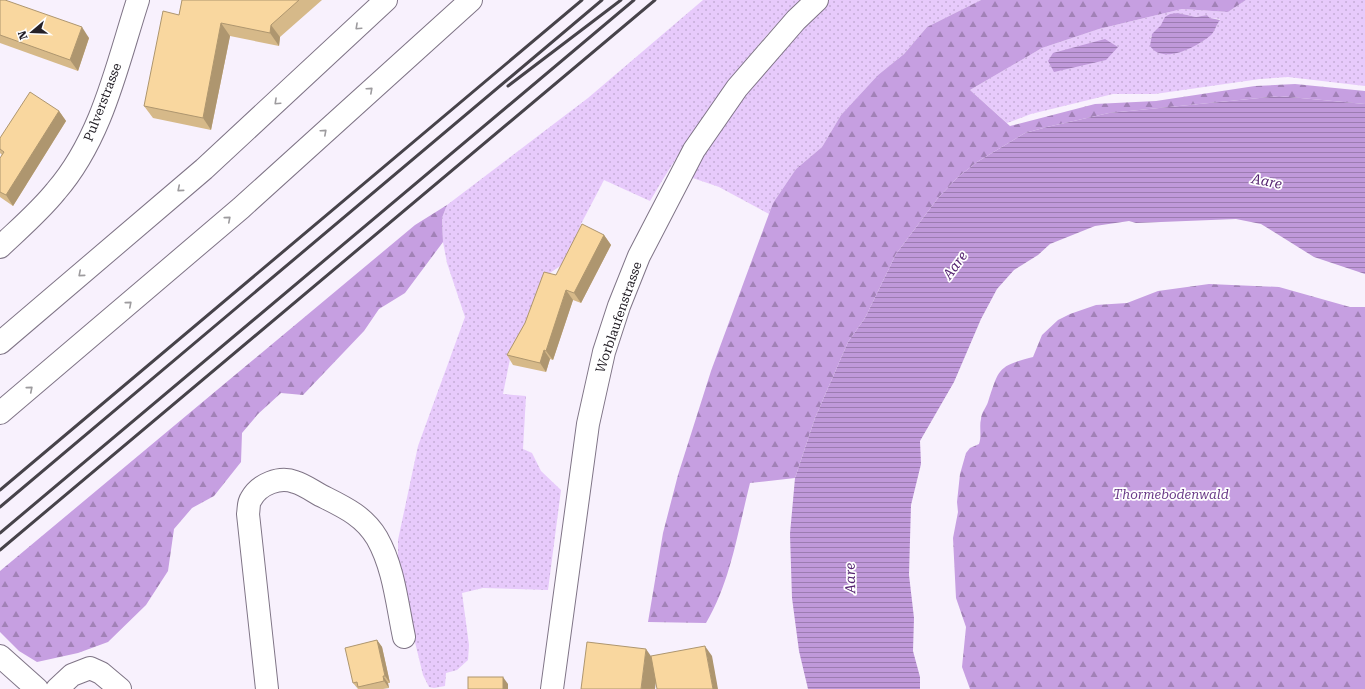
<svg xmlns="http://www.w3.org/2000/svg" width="1365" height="689" font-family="'Roboto Serif',serif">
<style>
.grass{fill:url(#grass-dots);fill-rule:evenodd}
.forest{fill:url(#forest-firs)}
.water{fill:url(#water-rules)}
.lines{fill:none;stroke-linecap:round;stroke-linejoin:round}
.minor-casing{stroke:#7f7486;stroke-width:24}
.major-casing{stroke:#7f7486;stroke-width:24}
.highway-casing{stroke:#7f7486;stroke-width:24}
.minor{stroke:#fff;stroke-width:22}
.major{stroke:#fff;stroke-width:22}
.highway{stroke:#fff;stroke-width:22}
.rail{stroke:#47434a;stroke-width:3}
.wall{fill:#d6b989}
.shaded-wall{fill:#ae966f}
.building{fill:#f9d79f;stroke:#ae966f}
.oneway{stroke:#9d9b9e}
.labels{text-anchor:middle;stroke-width:3.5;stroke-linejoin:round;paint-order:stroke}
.street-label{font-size:13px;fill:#252128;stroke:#fff}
.park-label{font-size:13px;font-style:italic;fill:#6a3a88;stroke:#fff}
.water-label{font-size:14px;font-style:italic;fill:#542370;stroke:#fff}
</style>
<defs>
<pattern id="grass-dots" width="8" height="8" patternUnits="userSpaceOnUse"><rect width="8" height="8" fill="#e7cafb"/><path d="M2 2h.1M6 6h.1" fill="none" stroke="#c6add7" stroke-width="1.8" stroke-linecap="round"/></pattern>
<pattern id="forest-firs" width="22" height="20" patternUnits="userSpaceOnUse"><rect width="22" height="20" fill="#c69fe1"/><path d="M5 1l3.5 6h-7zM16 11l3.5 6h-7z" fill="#a181b6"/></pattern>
<pattern id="water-rules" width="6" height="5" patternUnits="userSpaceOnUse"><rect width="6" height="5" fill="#c099da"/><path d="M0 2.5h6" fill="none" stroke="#9c7cb1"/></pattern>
</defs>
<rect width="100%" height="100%" fill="#f8f1fd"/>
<g class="grass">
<path d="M703,0H800C740,59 693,129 650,201L604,180L581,224L566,262L547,275L510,359L503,394L526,396L523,449L532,453L541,471L561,490L548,590L483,588L462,593L469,645L468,660L457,670L446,673L445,686L434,688L429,687L423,675L404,597L398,568V540L418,446L465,317L447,263L443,242L442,218L447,205L588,98Z"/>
<polygon points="818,0 981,0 927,27 904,54 878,75 841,115 822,147 796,169 773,203 769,214 719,187 681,174"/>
<path d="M1246,0H1365V86L1288,77L1260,79L1155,94H1113L1031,114L1007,123L970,90L1042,48L1099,29L1182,9L1228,12ZM1178,13L1196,17L1207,15L1210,18L1220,19L1214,30L1150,38L1161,25Z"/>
</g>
<g class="forest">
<path d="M981,0H1246L1228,12L1182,9L1099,29L1042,48L970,90L1010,126L1095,104L1156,101L1255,86L1295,84L1365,91V104L1279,96L1109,113L1047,127L1025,133L977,162L958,177L938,198L896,254L865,318L848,342L815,418L795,478L750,483C738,530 731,581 706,623L648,622L663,533L678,475L711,371L773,203L796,169L822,147L841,115L878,75L904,54L927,27Z"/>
<polygon points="447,205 442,218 443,242 405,293 379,309 364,331 303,395 281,393 258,414 242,433 241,462 214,496 192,508 174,529 168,571 146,605 108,642 78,653 37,662 19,651 0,632 0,571 415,225"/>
<path d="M1209,284L1279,287L1350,307H1365V689H970L962,667L966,627L956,598L953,538L958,512L957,502L960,474L966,453L970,448L979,444C982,436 979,427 981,419C981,413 986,408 988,402C999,368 998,366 1033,357L1042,335L1058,320L1070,314L1096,305L1127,303L1158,291Z"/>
</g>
<g class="water">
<path d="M1178,13L1196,17L1207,15L1210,18L1220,20C1216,25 1215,31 1211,35C1197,47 1163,65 1150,46L1152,34L1161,25L1165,17L1170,14Z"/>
<polygon points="1105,39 1118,47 1106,60 1054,72 1048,61 1053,53"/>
<polygon points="1279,96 1365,104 1365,274 1314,257 1261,224 1236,219 1136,223 1129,221 1095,226 1050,244 1038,255 1014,270 997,289 981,319 954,382 920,441 921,464 911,505 909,575 914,618 913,651 920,677 920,689 808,689 799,651 792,598 790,534 795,478 815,418 848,342 865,318 896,254 938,198 958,177 977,162 1025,133 1047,127 1109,113"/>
</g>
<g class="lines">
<g class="minor-casing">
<g id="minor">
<path d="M0,247C19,229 40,211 56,191C102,138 117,65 138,0"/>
<polyline points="57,689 72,675 90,668 101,673 120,689"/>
<path d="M267,689L248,514C249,509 248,503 251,499C259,484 280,476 295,482C305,485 314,492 322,496C344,507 364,516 377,538C394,568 397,604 404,637"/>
</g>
</g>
<g class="major-casing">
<g id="major">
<polyline points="0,656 37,689"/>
<polyline points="552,689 588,424 604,352 619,306 639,256 694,150 737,88 796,20 817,0"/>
</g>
</g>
<g class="highway-casing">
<g id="highway">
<polyline points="0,343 204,169 386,0"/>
<polyline points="0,413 241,208 471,0"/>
</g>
</g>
<use href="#minor" class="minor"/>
<use href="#major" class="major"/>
<use href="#highway" class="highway"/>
<g class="rail">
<polyline points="508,86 621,0"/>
<polyline points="0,490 582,0"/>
<polyline points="0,507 602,0"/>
<polyline points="0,533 634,0"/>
<polyline points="0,550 655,0"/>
</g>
</g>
<g class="wall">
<polygon points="0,0 89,38 78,71 0,43"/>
<polygon points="182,0 322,0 280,37 279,46 230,36 211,130 153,118 144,106 179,15"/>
<polygon points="59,111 66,121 13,206 0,197 0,158 2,155 0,153 0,138"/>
<polygon points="604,235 611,245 581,303 573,300 553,360 550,359 546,372 513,365 507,355 525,323 556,275"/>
<polygon points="377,640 382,647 390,683 388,683 389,688 383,689 358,689 353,683"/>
</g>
<g class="shaded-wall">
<polygon points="221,23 230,36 211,130 203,118"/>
<polygon points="271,25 280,37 279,46 270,33"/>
<polygon points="82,27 89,38 78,71 70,60"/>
<polygon points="59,111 66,121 13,206 6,195"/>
<polygon points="604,235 611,245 581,303 574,293"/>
<polygon points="566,290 573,300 553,360 546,351"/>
<polygon points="544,350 550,359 546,372 540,363"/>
<polygon points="377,640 382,647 390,683 385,676"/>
<polygon points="705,646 712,656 718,689 713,689"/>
<polygon points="646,649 658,666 655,689 641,689"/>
<polygon points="383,676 388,683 389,688 384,681"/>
<polygon points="503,677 508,684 508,689 503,689"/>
</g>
<g class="building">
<polygon points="0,0 5,0 82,27 70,60 0,35"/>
<polygon points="182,0 299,0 271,25 270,33 221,23 203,118 144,106 163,11 179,15"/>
<polygon points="30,92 59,111 6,195 0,192 0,158 4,152 0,149 0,138"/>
<polygon points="582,224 604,235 574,293 566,290 546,351 544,350 540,363 507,355 525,323 544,272 556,275"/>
<polygon points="377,640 385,676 383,676 384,681 358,687 357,682 353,683 345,648"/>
<polygon points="587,642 646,649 641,689 581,689"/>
<polygon points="705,646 713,689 657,689 651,656"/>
<rect x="468" y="677" width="35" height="12"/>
</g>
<defs><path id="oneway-chevron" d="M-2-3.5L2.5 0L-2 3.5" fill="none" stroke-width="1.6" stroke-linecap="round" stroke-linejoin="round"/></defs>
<g class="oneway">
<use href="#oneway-chevron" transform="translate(358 27) rotate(137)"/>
<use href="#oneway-chevron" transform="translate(370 90) rotate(-42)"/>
<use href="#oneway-chevron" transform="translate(277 102) rotate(137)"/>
<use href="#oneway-chevron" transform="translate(324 132) rotate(-42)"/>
<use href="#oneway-chevron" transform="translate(180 189) rotate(140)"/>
<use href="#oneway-chevron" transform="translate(228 219) rotate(-41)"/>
<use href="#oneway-chevron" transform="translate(81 274) rotate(139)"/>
<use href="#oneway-chevron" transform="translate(129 304) rotate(-41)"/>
<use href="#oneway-chevron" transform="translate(30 389) rotate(-40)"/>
</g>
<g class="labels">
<g class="street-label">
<text transform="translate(102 102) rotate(-69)" y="5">Pulverstrasse</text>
<text transform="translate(618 317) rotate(-71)" y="5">Worblaufenstrasse</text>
</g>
<g class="park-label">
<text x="1171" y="499">Thormebodenwald</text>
</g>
<g class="water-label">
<text transform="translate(1267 181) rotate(11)" y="5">Aare</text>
<text transform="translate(955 265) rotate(-54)" y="5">Aare</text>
<text transform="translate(850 578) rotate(-91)" y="5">Aare</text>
</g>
</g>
<g transform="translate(32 32) rotate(251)" stroke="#ffffff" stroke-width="3" paint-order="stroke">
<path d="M0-3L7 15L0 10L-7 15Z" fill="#252128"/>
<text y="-6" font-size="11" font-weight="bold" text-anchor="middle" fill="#252128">N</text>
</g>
</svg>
